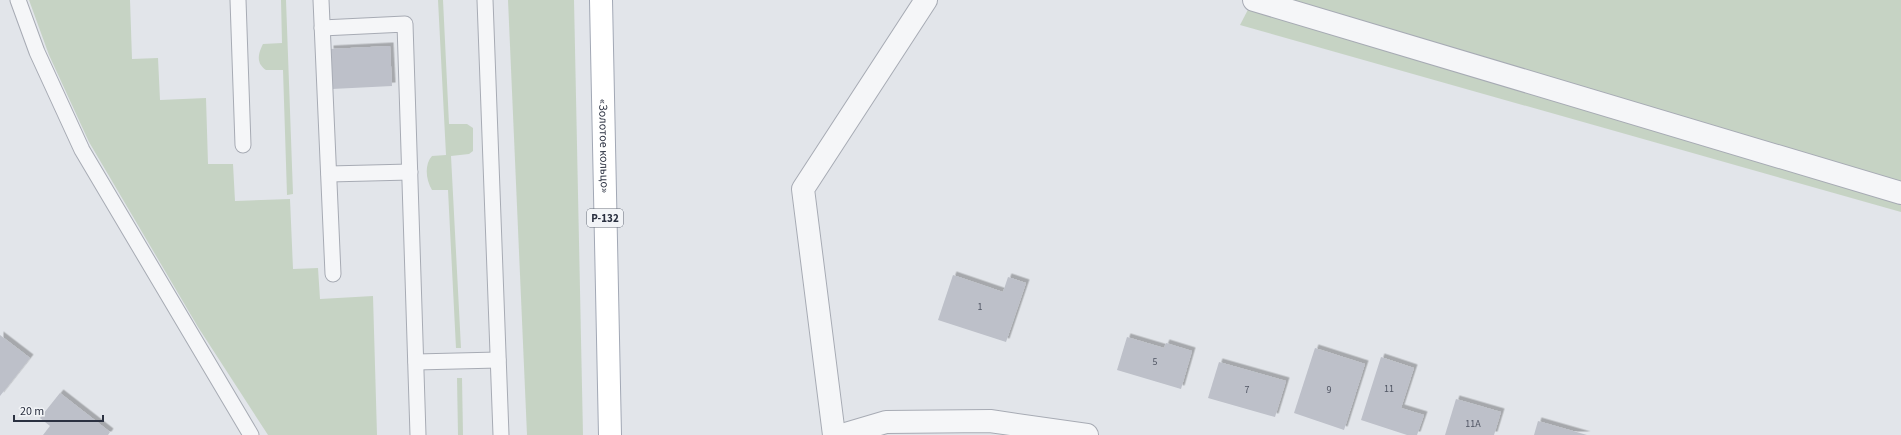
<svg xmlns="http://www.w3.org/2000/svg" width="1901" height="435" font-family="'Source Sans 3',sans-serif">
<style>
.green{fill:#c6d3c4}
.building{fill:#bdc0c9;filter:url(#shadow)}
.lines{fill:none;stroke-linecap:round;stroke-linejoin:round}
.lane-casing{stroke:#a7abb4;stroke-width:17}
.street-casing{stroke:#a7abb4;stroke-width:24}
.primary-casing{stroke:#a2a8b5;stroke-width:24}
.lane{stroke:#f5f6f8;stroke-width:15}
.street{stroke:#f5f6f8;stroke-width:22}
.primary{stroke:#fff;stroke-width:22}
.labels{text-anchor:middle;stroke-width:3;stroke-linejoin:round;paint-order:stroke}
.number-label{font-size:10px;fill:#505563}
.shield{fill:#f2f4f7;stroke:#676c78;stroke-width:1}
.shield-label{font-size:11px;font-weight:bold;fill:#2b3141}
.street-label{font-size:12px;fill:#2b3141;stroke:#f2f4f7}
</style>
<defs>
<filter id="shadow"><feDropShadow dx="3.5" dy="-3.5" stdDeviation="0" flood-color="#0004"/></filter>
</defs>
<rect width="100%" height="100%" fill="#e2e5ea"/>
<g class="green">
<polygon points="29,0 130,0 132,59 158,58 160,100 206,98 208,164 233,164 235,201 290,199 293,269 318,268 320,299 373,296 377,435 268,435 198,327 89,142 49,55"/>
<path d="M281,0H286L293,194L287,195L283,70H266C256,63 258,54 263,44L282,43Z"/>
<path d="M438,0H443L449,124H467L473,128V151L469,154L451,156L461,348H456L448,190H432C426,180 424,165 432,156L446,155Z"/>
<polygon points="508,0 574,0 583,435 527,435"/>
<polygon points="1253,0 1901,0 1901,212 1240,25"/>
<polygon points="457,378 462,378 463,435 458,435"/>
</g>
<g class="building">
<polygon points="390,46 392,86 332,89 330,49"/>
<polygon points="953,275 1003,292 1008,277 1026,283 1006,342 938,320"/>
<polygon points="0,335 30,358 0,396"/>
<polygon points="1127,337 1164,348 1166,343 1192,351 1181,389 1117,370"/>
<polygon points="1315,348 1365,364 1344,430 1294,413"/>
<polygon points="1381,357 1414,368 1401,408 1424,415 1417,435 1407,435 1361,420"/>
<polygon points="1219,362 1286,381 1275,417 1208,398"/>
<polygon points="60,393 110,432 108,435 43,435 50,426 40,418"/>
<polygon points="1456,399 1501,412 1494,435 1445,435"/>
<polygon points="1538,421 1587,435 1534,435"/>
</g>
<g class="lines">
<g class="lane-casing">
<g id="lane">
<polyline points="18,0 37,52 82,150 251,435"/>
<polyline points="238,0 243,145"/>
<polyline points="321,0 333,274"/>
<polyline points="485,0 501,435"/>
<polyline points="322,28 405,24 418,435"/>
<polyline points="329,174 410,172"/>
<polyline points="416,362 498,360"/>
</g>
</g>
<g class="street-casing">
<g id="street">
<polyline points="1254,0 1901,193"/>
<polyline points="834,435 803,189 926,0"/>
<polyline points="842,435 886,422 990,421 1087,435"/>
</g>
</g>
<g class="primary-casing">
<g id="primary">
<path id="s1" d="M601,0L610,435"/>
</g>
</g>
<use href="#lane" class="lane"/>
<use href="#street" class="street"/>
<use href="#primary" class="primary"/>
</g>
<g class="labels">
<g class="number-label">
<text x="980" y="310">1</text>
<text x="1155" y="365">5</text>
<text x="1389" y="392">11</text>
<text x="1247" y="393">7</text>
<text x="1329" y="393">9</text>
<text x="1473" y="427">11А</text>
</g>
<rect class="shield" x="587" y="209" width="36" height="18" rx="3"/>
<g class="shield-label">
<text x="605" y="222">Р-132</text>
</g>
<g class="street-label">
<text dy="4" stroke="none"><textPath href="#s1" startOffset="146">«Золотое кольцо»</textPath></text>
</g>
</g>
<path d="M14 415v6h89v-6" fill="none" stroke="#2b3141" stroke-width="2"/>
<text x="20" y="415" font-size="12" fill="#2b3141" stroke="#f2f4f7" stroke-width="3" paint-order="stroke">20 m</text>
</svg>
